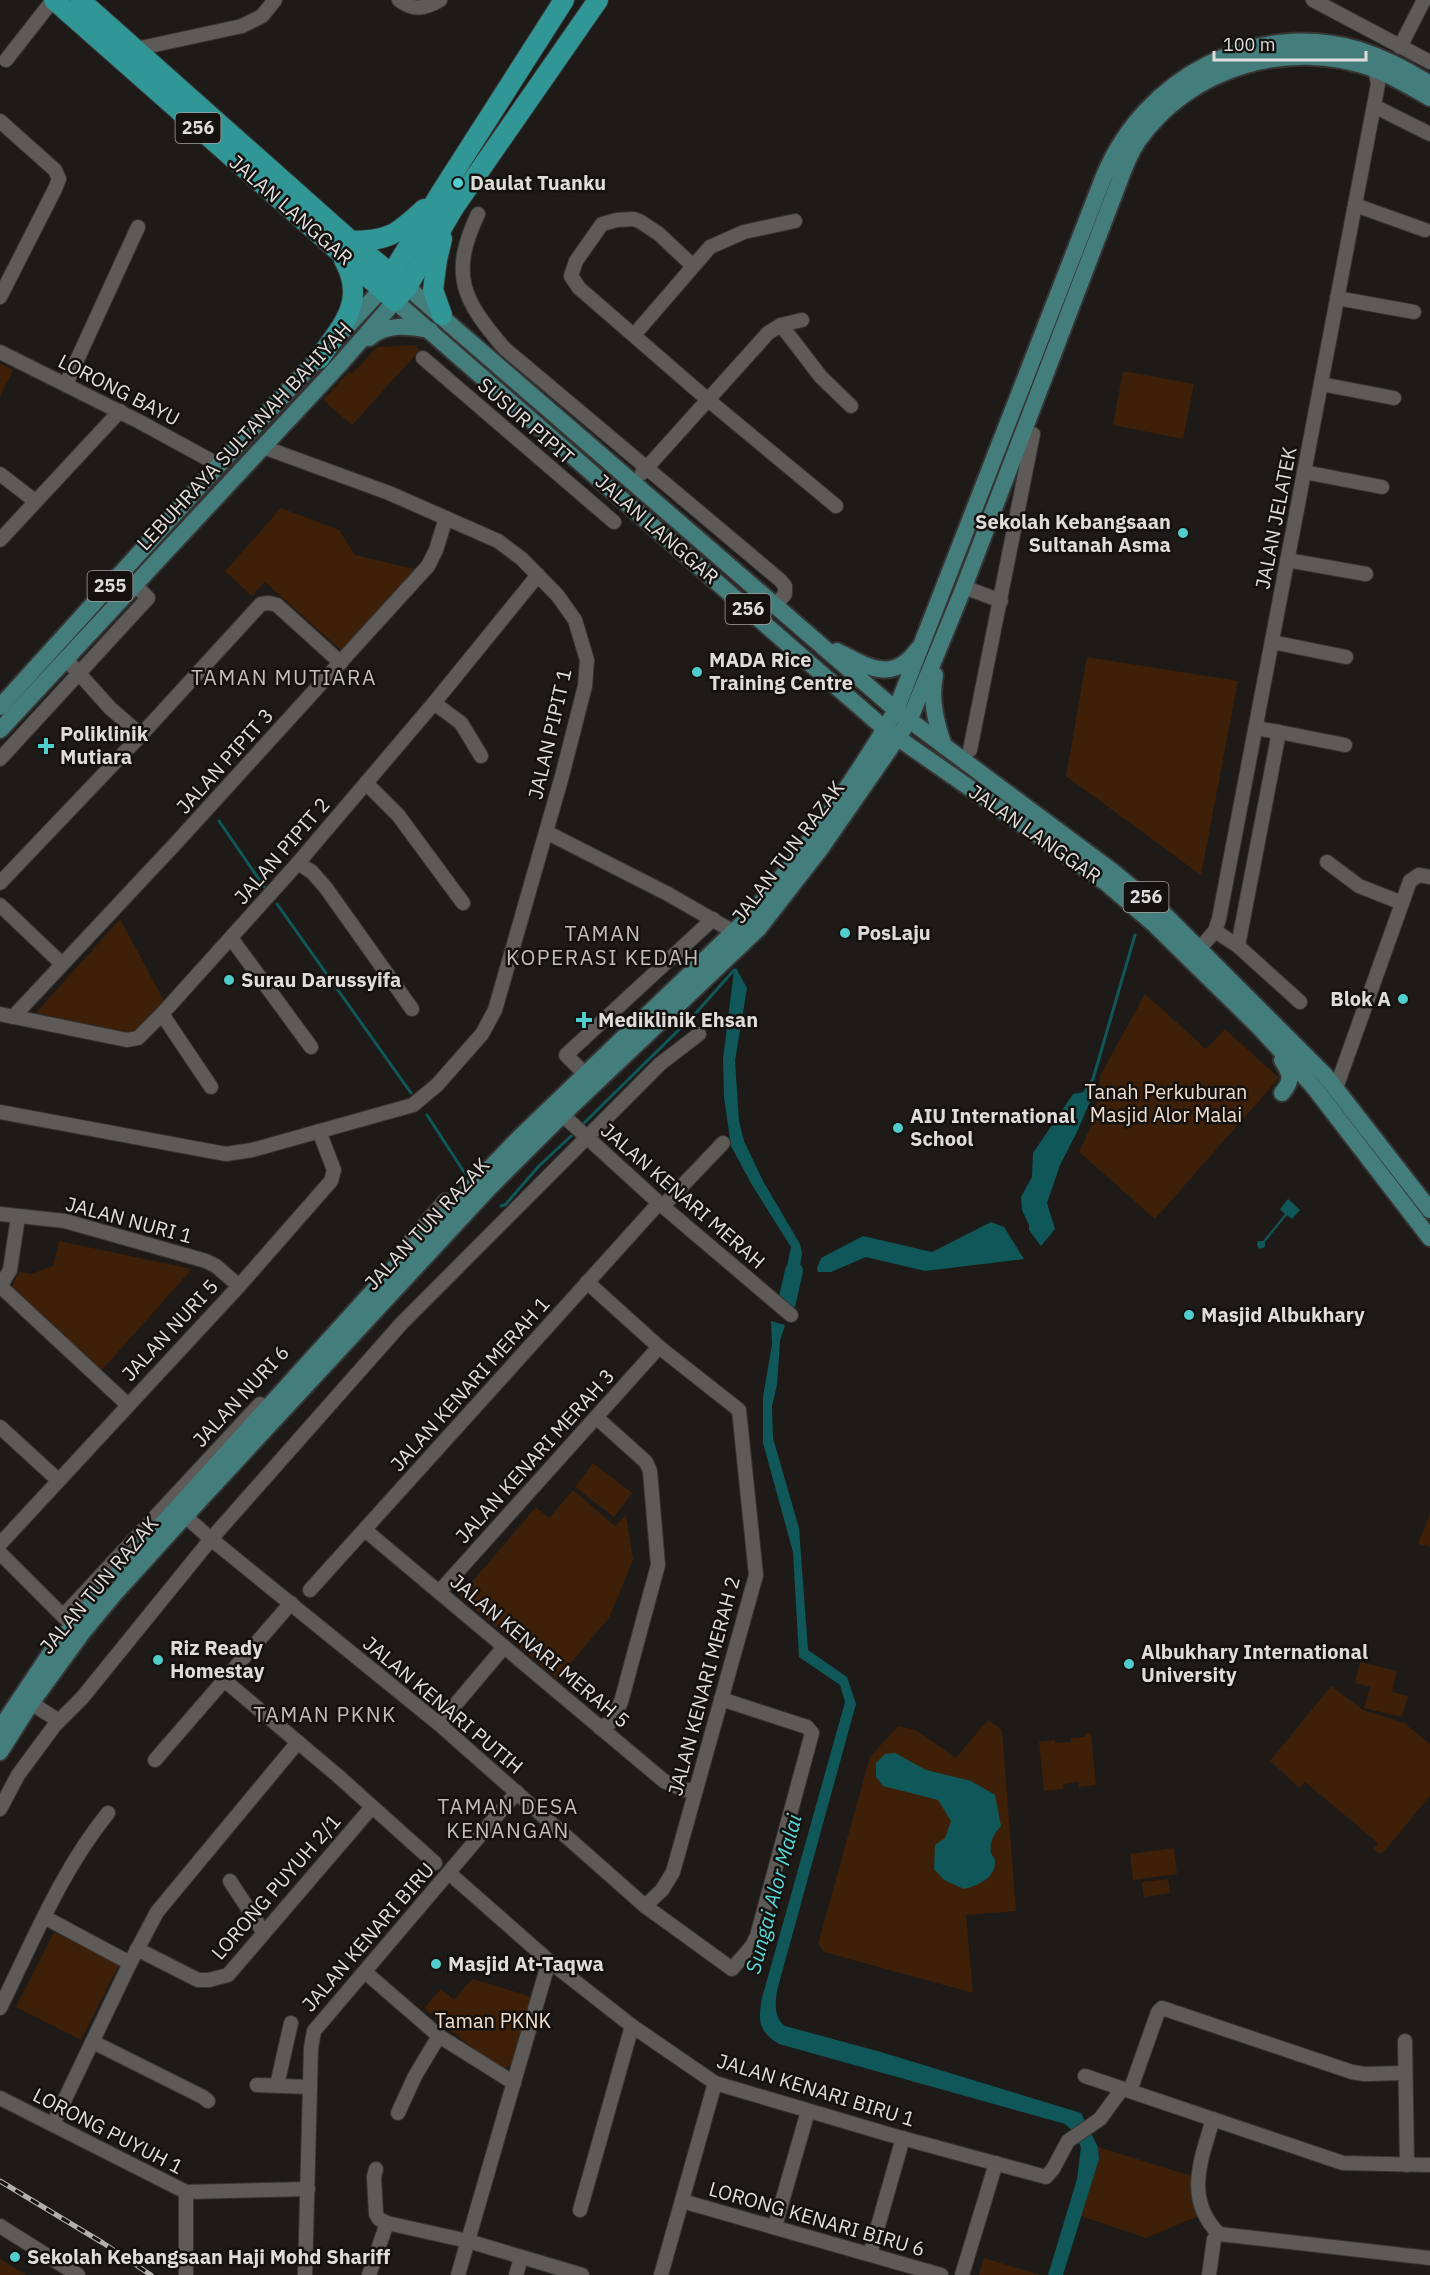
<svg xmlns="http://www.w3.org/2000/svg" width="1430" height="2275" font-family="'IBM Plex Sans',sans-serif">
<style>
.green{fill:#3e2009}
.water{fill:#0f5758}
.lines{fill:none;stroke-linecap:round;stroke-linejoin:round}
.stream{stroke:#0f5758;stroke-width:3}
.river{stroke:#0f5758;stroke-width:18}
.minor-casing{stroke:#373534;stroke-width:16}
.major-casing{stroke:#373534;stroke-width:20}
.highway-casing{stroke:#373534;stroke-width:22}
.minor{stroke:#5e5a58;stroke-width:14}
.major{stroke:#437e7d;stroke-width:16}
.highway{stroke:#319696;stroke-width:20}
.rail-casing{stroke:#b2b0af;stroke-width:5}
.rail{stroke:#14110f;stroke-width:3;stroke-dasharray:9;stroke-linecap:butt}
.poi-dot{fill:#52cdcd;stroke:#14110f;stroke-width:2}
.labels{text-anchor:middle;stroke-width:5;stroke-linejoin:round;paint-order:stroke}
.shield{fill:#14110f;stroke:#a2a09e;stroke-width:1.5}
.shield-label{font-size:18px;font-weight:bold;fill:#dfdddc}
.poi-label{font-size:20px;font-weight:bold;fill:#dfdddc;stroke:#14110f;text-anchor:start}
.street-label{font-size:20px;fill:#dfdddc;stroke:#14110f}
.park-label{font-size:20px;fill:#f2ded1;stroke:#14110f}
.neighbourhood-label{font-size:21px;letter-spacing:1.5px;fill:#c2bebb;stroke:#14110f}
.water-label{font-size:21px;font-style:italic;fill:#58d9d9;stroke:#14110f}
</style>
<rect width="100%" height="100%" fill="#1d1a18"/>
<g class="green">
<polygon points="415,345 420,350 352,425 323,400 349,372 352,374 377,347"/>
<polygon points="0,363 13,370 0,397"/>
<polygon points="1123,371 1194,384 1183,439 1113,425"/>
<polygon points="281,508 339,530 355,555 414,569 342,651 265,582 252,596 225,571"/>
<polygon points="1087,657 1238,681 1201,875 1066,776"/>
<polygon points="120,919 164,1001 132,1033 36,1013"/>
<polygon points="1145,994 1206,1049 1225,1029 1279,1078 1155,1219 1079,1152 1094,1120 1101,1074"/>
<polygon points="59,1241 192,1269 101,1371 11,1289 19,1272 31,1274 53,1266"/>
<polygon points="593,1463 632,1493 614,1517 575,1487"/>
<polygon points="573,1490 615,1526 626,1515 633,1560 609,1618 557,1679 460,1596 536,1507 549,1518"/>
<polygon points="1430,1513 1430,1547 1418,1544"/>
<polygon points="1360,1662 1397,1671 1392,1692 1408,1696 1402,1717 1364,1708 1370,1687 1355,1683"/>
<polygon points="1331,1686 1363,1710 1404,1723 1430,1744 1430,1796 1386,1849 1380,1854 1373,1849 1378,1843 1305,1782 1300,1788 1270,1761"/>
<polygon points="988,1720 1002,1730 1016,1911 966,1915 973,1993 824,1952 818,1944 870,1757 898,1726 915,1730 956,1758"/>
<polygon points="1085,1733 1091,1733 1096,1785 1079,1787 1079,1782 1063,1784 1064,1789 1044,1791 1039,1742 1055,1740 1055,1743 1071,1742 1071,1738 1085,1737"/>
<polygon points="1174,1848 1177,1874 1133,1880 1130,1854"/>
<polygon points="1168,1879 1170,1893 1144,1897 1142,1882"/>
<polygon points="54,1932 119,1965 81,2040 16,2007"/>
<polygon points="472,1979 536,1998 515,2065 498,2069 424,2008 441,1989 454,2000"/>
<polygon points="1098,2147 1192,2176 1198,2216 1146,2238 1081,2216 1099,2159"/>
<polygon points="984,2258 1041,2275 979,2275"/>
<polygon points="0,2259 27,2275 0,2275"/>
</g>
<g class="water">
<polygon points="736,968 747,988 735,1061 739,1121 744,1141 763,1181 800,1244 802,1254 795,1297 782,1290 791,1247 752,1185 731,1146 724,1097 723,1059 734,970"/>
<polygon points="1095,1090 1077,1132 1060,1165 1047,1203 1055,1229 1041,1246 1029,1230 1029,1225 1022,1210 1021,1197 1032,1177 1033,1153 1073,1094"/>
<polygon points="1288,1199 1300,1210 1292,1219 1287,1215 1265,1242 1265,1247 1259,1249 1257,1245 1258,1241 1263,1241 1285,1214 1280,1209"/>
<polygon points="991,1222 1004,1227 1024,1259 925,1271 866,1257 831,1272 818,1272 817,1268 821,1258 863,1236 932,1252"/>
<path d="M771,1321L785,1325L780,1341L777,1385L772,1406L773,1438L799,1528L808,1650L847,1677L856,1704L778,1987C775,2000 773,2017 785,2026L881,2052L1081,2113L1098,2147L1099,2159L1063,2275H1048L1077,2179L1081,2147L1073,2131L1065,2124L779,2044C758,2031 758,2021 762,1998L845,1702L840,1685L799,1657L793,1552L763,1443V1397L772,1344Z"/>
<path d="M895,1753L926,1770L971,1781L995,1795L1001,1826C994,1834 989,1842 991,1853C992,1856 995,1858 995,1861C996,1878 977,1886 964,1889L944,1880L934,1869L935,1845L945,1838L951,1821L938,1800L883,1786L876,1777V1763L885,1754Z"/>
</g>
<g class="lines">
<g class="stream">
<polyline points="219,821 265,888"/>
<polyline points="277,904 411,1093"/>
<polyline points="1083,1095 1093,1079 1135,935"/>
<polyline points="427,1115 466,1175"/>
<polyline points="582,1125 696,1013 734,970"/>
<polyline points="501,1206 505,1205 539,1166 571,1136"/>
</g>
<polyline class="river" points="787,1302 794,1271"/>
<g class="minor-casing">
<g id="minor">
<path d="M399,0C413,11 425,9 440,0"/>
<polyline points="1313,0 1430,62"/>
<polyline points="1400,47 1424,0"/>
<polyline points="136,49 242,26 262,16 275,0"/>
<polyline points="6,60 53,0"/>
<polyline points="1374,106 1430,134"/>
<polyline points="0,121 55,170 59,179 55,189 0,297"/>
<polyline points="1355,205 1425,230"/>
<path d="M478,214C449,275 463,300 504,348L780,580L785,586V594L775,606"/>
<polyline points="693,266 659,234 641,222 634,219 617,220 602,224 576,261 571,276 579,288 707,399 836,506"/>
<polyline points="1337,298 1414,312"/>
<polyline points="781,325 802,320"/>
<polyline points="634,335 710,247 744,232 795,221"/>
<polyline points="0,352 140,422 219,465"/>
<polyline points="423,358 614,522"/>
<polyline points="66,384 138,227"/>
<polyline points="1321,384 1394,398"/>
<polyline points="1304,472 1382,487"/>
<polyline points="642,473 768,333 781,325 821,377 851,406"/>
<polyline points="0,474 35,501"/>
<polyline points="0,540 120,411"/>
<polyline points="1287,560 1366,574"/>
<polyline points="964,587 1001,601"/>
<polyline points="1272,642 1346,657"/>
<polyline points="66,659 110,708 141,735"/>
<polyline points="434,703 461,723 481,756"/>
<polyline points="1279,732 1345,745"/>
<polyline points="970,750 1033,434"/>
<polyline points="0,759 148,598 135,585"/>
<polyline points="366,783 398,815 463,903"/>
<polyline points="546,832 668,894 734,932"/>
<polyline points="1327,862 1359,886 1402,903"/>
<polyline points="298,863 312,872 326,888 412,1009"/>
<polyline points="0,883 141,735 261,604 269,603 277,605 341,663"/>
<polyline points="0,905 62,964"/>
<polyline points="1215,931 1238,946 1300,1002"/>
<polyline points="231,938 311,1047"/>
<polyline points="1238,946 1279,732 1256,728"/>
<polyline points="1200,948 1215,931 1219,919 1378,84 1375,69"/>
<polyline points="0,1014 127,1040 138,1038 162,1014 298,863 434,703 538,575"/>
<polyline points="162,1014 211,1087"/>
<polyline points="13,1017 176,843 428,566 436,550 446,518"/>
<polyline points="585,1074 566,1055 713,919"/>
<polyline points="1336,1088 1410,881 1419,875 1430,877"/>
<polyline points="556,1109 659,1203 791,1315"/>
<polyline points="0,1112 215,1152 226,1154 252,1150 413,1105 437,1085 482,1034 495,1010 562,776 585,686 587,660 575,620 558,596 522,559 498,541 389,493 263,447"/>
<polyline points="663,1206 723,1143"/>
<polyline points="0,1214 65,1221 206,1261 216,1266 239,1286"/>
<polyline points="409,1242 445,1200"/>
<polyline points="587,1282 659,1347 739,1410 756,1575 673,1872 662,1890 645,1906"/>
<polyline points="0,1286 128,1405"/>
<polyline points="0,1287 10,1270 18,1217"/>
<polyline points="597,1418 646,1462 650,1471 658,1565 621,1702 611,1722 600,1728"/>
<polyline points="0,1427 58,1480"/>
<polyline points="185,1516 211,1539 439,1724 645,1906 732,1969 752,1946 757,1936 812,1733 807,1727 721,1699"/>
<polyline points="365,1530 664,1781 684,1790 696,1790"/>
<polyline points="0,1544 239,1286 331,1181 334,1170 319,1131"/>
<polyline points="0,1553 69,1622"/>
<polyline points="310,1590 659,1203"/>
<polyline points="440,1591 659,1347"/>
<polyline points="63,1616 260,1404"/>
<polyline points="224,1680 337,1775 435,1863"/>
<polyline points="31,1703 59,1721"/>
<polyline points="439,1724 504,1647"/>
<polyline points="155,1760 291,1603"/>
<polyline points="0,1809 18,1775 55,1725 82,1698 211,1539 401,1324 660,1064 699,1034"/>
<polyline points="449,1873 549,1961 632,2026 715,2083 891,2135 1046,2177 1053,2169 1068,2141 1100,2119 1122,2089"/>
<polyline points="230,1881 264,1933"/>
<polyline points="44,1917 130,1963"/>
<polyline points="137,1949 198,1980 209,1980 228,1975 372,1807"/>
<polyline points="365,1972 439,2036 514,2083"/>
<path d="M0,2008C33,1941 61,1871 108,1813"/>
<polyline points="1405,2041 1407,2165"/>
<polyline points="93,2042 203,2097 208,2101"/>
<polyline points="1085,2076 1343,2163 1430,2165"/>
<polyline points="257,2085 310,2087"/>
<polyline points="277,2085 291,2023"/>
<polyline points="1130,2091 1158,2012 1162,2008 1352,2072 1364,2074 1404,2073"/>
<polyline points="0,2098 186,2192 308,2189"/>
<polyline points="398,2113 415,2076 439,2036"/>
<polyline points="53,2124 130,1963 157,1912 298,1742"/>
<polyline points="376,2169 374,2177 376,2214 379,2219 387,2223"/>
<polyline points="186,2192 186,2274"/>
<polyline points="682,2201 941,2275"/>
<polyline points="580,2210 632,2026"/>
<polyline points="0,2226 78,2275"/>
<polyline points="775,2226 808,2111"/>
<polyline points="1219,2234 1430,2258"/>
<polyline points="870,2254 903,2138"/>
<polyline points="305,2275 311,2048 314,2031 517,1792"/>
<polyline points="369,2275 387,2223 468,2241 582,2275"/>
<polyline points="458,2275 549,1961"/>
<polyline points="516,2275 521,2258"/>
<polyline points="661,2275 715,2083"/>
<polyline points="962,2275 996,2163"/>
<path d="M1209,2275L1214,2239L1219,2234C1184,2199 1201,2160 1213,2119"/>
</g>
</g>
<g class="major-casing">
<g id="major">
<polyline points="407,287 896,710 1112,871 1163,913 1325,1075 1430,1210"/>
<path d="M369,338C386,323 409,326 430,330"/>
<path d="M837,651C866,666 893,684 917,650"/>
<path d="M935,675C930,700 936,723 944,746"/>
<polyline points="0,707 219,465 382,289"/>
<polyline points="0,730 341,363 395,301 885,729 1105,882 1155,925 1260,1028 1313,1086 1430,1238"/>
<path d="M1282,1060C1291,1074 1293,1080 1282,1093"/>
<path d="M118,1573L394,1268L520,1137L748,918C803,854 853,783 896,710L1104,176C1145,77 1255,19 1360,50C1385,58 1408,70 1430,84"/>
<polyline points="0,1729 52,1651 101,1593"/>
<path d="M0,1752L31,1703L82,1633L116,1592L185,1516L489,1188L562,1115L758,929L821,848L909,721L964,587L1119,182C1124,168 1130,153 1138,141C1190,67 1289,38 1374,69C1393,76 1412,88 1430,98"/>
</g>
</g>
<g class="highway-casing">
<g id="highway">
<polyline points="54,0 395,301 407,287 455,206 598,0"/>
<polyline points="80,0 351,241 407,287"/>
<polyline points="442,239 437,260 433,290 442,315"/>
<path d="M351,241C389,241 397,234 424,209"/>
<polyline points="385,285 440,194 564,0"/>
<path d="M319,359C342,325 367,302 344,260"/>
</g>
</g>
<use href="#minor" class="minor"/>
<use href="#major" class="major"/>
<use href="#highway" class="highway"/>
<g class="rail-casing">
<polyline id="rail" points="0,2181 103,2243 151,2275"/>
</g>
<use href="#rail" class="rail"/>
</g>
<g class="poi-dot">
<circle cx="458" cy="183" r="6"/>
<circle cx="1183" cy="533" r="6"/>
<circle cx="697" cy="672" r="6"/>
<path d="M43 737h6v6h6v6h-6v6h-6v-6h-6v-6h6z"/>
<circle cx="845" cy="933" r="6"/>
<circle cx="229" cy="980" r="6"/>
<circle cx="1403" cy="999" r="6"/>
<path d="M581 1011h6v6h6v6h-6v6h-6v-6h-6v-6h6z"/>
<circle cx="898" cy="1128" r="6"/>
<circle cx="1189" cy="1315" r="6"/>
<circle cx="158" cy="1660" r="6"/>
<circle cx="1129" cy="1664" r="6"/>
<circle cx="436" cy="1964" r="6"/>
<circle cx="15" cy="2257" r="6"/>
</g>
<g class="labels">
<g class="shield">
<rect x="175.5" y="113" width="45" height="30" rx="4.5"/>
<rect x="87.5" y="571" width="45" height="30" rx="4.5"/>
<rect x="725.5" y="594" width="45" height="30" rx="4.5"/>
<rect x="1123.5" y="882" width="45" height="30" rx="4.5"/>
</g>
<g class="shield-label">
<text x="198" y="134">256</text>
<text x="110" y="592">255</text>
<text x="748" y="615">256</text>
<text x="1146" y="903">256</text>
</g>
<g class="poi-label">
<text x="470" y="190">Daulat Tuanku</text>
<text x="1171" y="529" text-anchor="end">Sekolah Kebangsaan<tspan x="1171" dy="23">Sultanah Asma</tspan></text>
<text x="709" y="667">MADA Rice<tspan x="709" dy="23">Training Centre</tspan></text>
<text x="60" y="741">Poliklinik<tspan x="60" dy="23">Mutiara</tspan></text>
<text x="857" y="940">PosLaju</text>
<text x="241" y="987">Surau Darussyifa</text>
<text x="1391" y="1006" text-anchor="end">Blok A</text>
<text x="598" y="1027">Mediklinik Ehsan</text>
<text x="910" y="1123">AIU International<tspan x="910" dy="23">School</tspan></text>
<text x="1201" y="1322">Masjid Albukhary</text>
<text x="170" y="1655">Riz Ready<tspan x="170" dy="23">Homestay</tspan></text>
<text x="1141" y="1659">Albukhary International<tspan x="1141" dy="23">University</tspan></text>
<text x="448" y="1971">Masjid At-Taqwa</text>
<text x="27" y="2264">Sekolah Kebangsaan Haji Mohd Shariff</text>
</g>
<g class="street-label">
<text transform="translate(291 210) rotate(41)" y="7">JALAN LANGGAR</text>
<text transform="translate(119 390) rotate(27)" y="7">LORONG BAYU</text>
<text transform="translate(526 421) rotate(41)" y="7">SUSUR PIPIT</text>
<text transform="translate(244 436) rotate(-47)" y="7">LEBUHRAYA SULTANAH BAHIYAH</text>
<text transform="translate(1276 518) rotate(-79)" y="7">JALAN JELATEK</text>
<text transform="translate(657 529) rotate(41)" y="7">JALAN LANGGAR</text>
<text transform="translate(550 734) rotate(-77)" y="7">JALAN PIPIT 1</text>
<text transform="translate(225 761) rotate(-48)" y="7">JALAN PIPIT 3</text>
<text transform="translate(1035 834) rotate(35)" y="7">JALAN LANGGAR</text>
<text transform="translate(282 851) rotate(-49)" y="7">JALAN PIPIT 2</text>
<text transform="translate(788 852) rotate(-53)" y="7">JALAN TUN RAZAK</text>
<text transform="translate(683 1196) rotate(41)" y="7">JALAN KENARI MERAH</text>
<text transform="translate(129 1220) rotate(15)" y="7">JALAN NURI 1</text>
<text transform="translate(427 1224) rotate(-47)" y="7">JALAN TUN RAZAK</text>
<text transform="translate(170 1330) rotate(-47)" y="7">JALAN NURI 5</text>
<text transform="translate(470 1384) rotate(-48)" y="7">JALAN KENARI MERAH 1</text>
<text transform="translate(241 1396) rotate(-47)" y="7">JALAN NURI 6</text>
<text transform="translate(535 1456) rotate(-48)" y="7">JALAN KENARI MERAH 3</text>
<text transform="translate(99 1585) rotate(-50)" y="7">JALAN TUN RAZAK</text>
<text transform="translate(540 1651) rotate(40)" y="7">JALAN KENARI MERAH 5</text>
<text transform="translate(704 1686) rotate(-75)" y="7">JALAN KENARI MERAH 2</text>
<text transform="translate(443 1705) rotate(40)" y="7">JALAN KENARI PUTIH</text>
<text transform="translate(276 1887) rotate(-49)" y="7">LORONG PUYUH 2/1</text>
<text transform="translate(368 1937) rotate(-49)" y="7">JALAN KENARI BIRU</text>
<text transform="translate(816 2090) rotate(17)" y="7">JALAN KENARI BIRU 1</text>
<text transform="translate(108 2131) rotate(27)" y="7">LORONG PUYUH 1</text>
<text transform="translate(817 2219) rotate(16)" y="7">LORONG KENARI BIRU 6</text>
</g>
<g class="park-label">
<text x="1166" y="1099">Tanah Perkuburan<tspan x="1166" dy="23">Masjid Alor Malai</tspan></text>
<text x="493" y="2028">Taman PKNK</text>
</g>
<g class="neighbourhood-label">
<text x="284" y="685">TAMAN MUTIARA</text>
<text x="603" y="941">TAMAN<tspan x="603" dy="24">KOPERASI KEDAH</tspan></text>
<text x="325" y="1722">TAMAN PKNK</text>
<text x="508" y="1814">TAMAN DESA<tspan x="508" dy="24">KENANGAN</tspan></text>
</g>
<g class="water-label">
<text transform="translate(774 1894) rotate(-75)" y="7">Sungai Alor Malai</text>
</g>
</g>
<path d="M1214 51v9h152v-9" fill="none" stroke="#dfdddc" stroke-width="3"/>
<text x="1223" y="51" font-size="18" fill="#dfdddc" stroke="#14110f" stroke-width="4.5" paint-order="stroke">100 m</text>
</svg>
